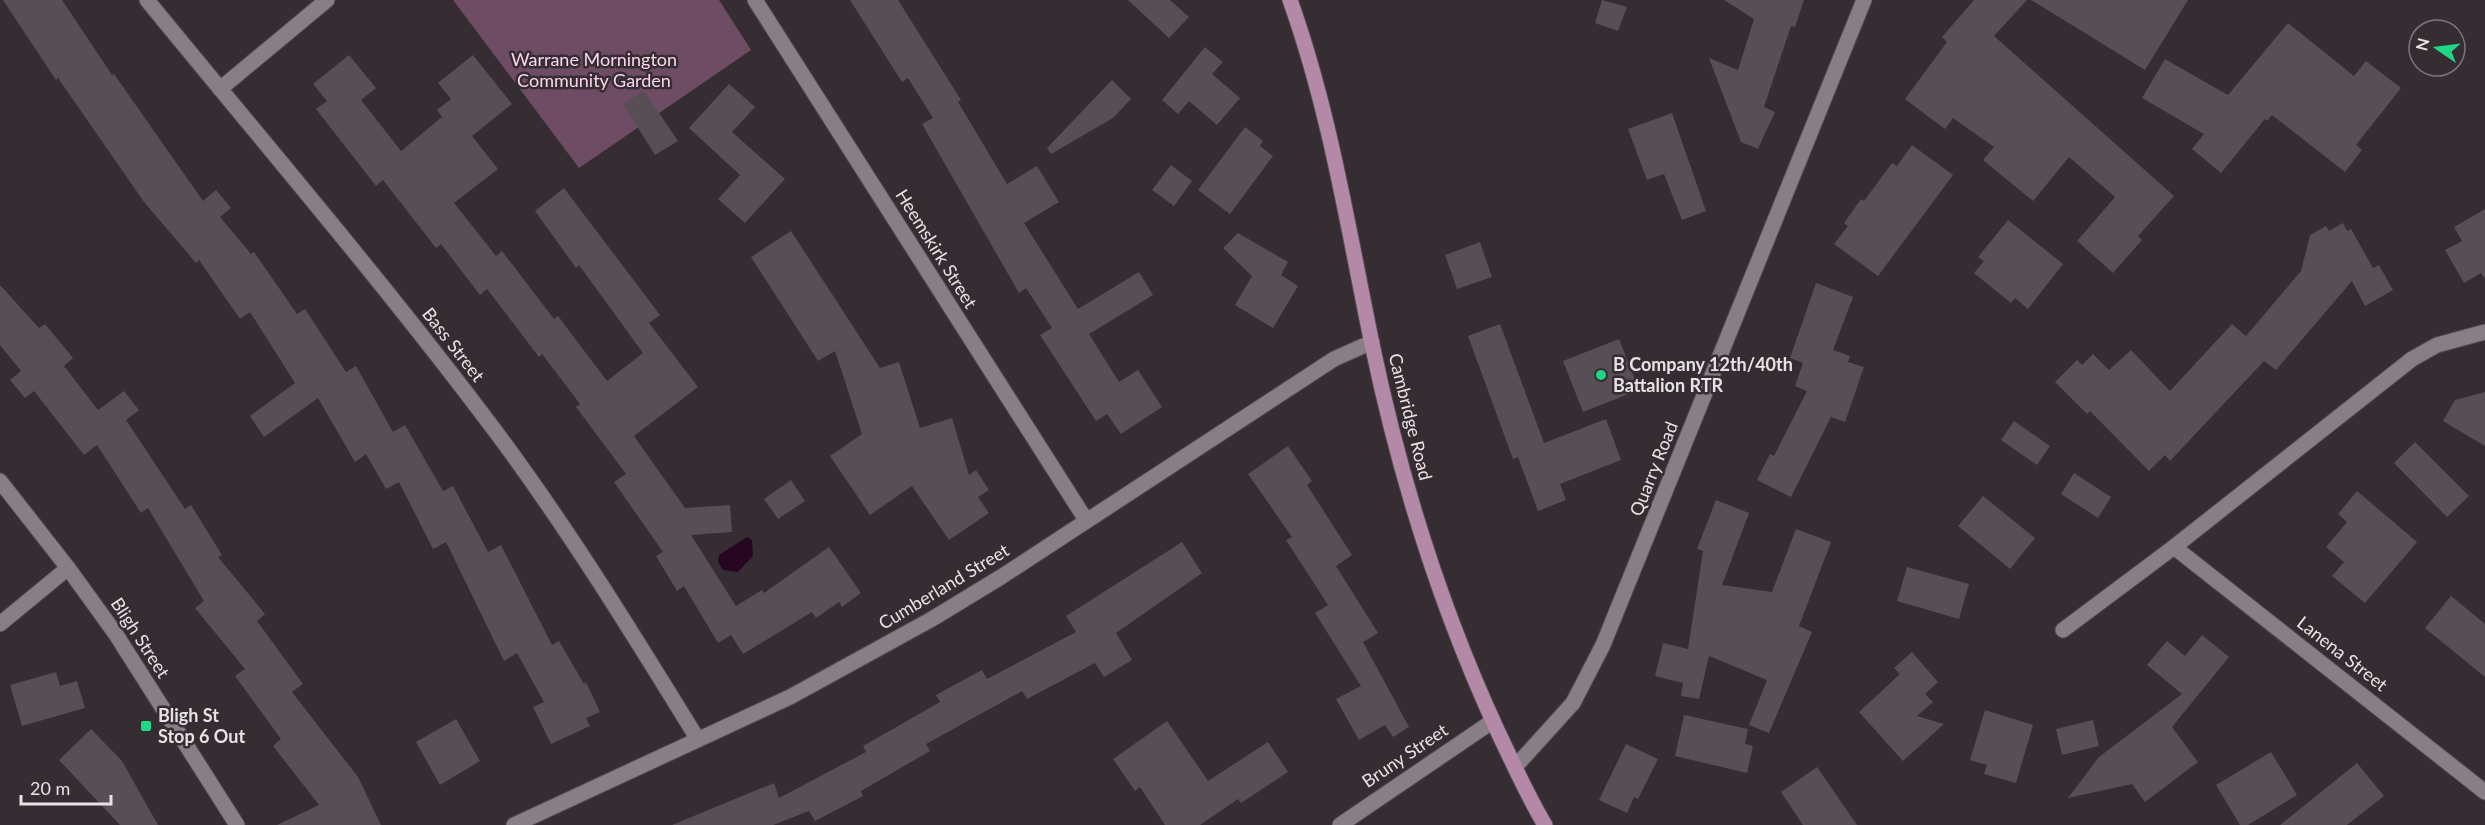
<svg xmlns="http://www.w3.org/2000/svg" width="2485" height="825" font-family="Lato,sans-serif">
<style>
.green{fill:#6d4c64}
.water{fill:#270621}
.building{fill:#584f56}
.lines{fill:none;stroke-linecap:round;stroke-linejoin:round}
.minor-casing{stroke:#514a4f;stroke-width:17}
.major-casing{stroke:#514a4f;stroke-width:17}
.minor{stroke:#887e85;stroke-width:15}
.major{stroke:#b489a8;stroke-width:15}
.poi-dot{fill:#1fd887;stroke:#352d32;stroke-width:2}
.labels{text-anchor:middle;stroke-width:5;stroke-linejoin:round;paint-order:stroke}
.park-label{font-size:18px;fill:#fcd3ef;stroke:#352d32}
.street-label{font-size:18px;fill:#e7e2e5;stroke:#352d32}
.poi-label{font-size:18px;font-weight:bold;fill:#e7e2e5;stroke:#352d32;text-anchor:start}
</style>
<rect width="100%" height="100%" fill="#352d32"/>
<polygon class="green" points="453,0 719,0 751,50 579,168"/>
<polygon class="water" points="747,537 752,540 753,556 738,572 723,570 718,562 719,555"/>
<g class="building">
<polygon points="3,0 62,0 112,75 114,74 203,201 216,190 231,208 220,217 251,254 254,252 297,314 305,309 346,372 356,366 393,432 405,425 443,491 453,486 488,552 501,545 552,645 559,641 584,684 586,682 600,712 586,718 590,726 551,744 533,707 544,702 517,653 504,661 446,542 433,549 399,482 386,489 366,454 355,462 318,398 264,437 250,416 295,383 250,312 240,319 199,260 196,263 144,202 58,78 56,80"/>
<polygon points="850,0 898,0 961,100 958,102 1007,184 1037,166 1059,202 1024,223 1078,309 1139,272 1153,295 1089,334 1119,382 1138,370 1162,407 1121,434 1107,414 1096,421 1040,335 1052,328 1026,288 1019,293 922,124 933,118 908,78 902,82"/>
<polygon points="1128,0 1170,0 1189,17 1169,38"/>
<polygon points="1602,0 1627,7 1618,31 1595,23"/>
<polygon points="1724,0 1804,0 1795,27 1791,26 1764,107 1775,112 1758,149 1741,142 1709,58 1738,70 1754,19"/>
<polygon points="1974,0 2027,0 1994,36 2174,196 2138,236 2142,240 2113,273 2077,241 2115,197 2069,157 2033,201 1983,160 1994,147 1953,118 1945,129 1905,99 1947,42 1942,37"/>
<polygon points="2031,0 2188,0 2145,70"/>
<polygon points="2288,23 2354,76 2366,61 2401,88 2356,145 2362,150 2345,172 2272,115 2267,121 2265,119 2221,173 2192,149 2204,134 2142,98 2165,59 2228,95"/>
<polygon points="1205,47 1223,62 1212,74 1240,98 1217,125 1189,101 1178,114 1162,100"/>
<polygon points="349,55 376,88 361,100 401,151 442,117 437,110 451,99 438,83 473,55 512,104 472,136 498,169 454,203 496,256 502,251 554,319 558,316 607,381 643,353 579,265 576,268 535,211 564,188 660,315 649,323 698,387 634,436 685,508 730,505 732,532 691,535 736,606 762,590 764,593 829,547 861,593 842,607 839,602 816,618 812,612 743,654 731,635 718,643 684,586 677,591 656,556 663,552 614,482 626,474 576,407 580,404 542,354 539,357 487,289 480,295 441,244 436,248 383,180 376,186 316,109 327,101 313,84"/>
<polygon points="1112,80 1131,99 1113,118 1051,154 1047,148"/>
<polygon points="729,84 755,107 732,132 785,179 745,223 718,199 740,175 689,128"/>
<polygon points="644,91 678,141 655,155 623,104"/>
<polygon points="1672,113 1706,211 1682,220 1664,174 1647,180 1628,129"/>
<polygon points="1245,127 1263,141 1260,146 1273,156 1230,214 1198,190"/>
<polygon points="1912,145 1953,175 1878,276 1834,244 1848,226 1844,223 1861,199 1864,201 1892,163 1897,166"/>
<polygon points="1171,165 1192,181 1174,206 1152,190"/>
<polygon points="2485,209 2485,279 2481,273 2464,283 2445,250 2462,241 2454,227"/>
<polygon points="2008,220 2063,264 2028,309 2015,298 2011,303 1974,273 1984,261 1978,257"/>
<polygon points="2343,223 2347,231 2351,229 2373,268 2379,265 2393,290 2365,306 2352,281 2276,370 2264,361 2170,461 2165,455 2149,471 2090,411 2087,414 2055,382 2077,360 2082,365 2093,354 2109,370 2131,350 2170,391 2232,324 2246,336 2301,271 2310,235 2326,226 2329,231"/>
<polygon points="791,231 880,368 899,362 920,428 952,418 969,475 976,470 989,490 978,497 989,513 949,540 912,486 870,515 830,456 862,434 835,351 818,361 751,257"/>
<polygon points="1238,233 1288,262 1281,275 1298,286 1273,328 1235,305 1252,276 1223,248"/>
<polygon points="1480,242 1492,277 1457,289 1445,255"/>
<polygon points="1816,283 1853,297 1833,350 1850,356 1848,362 1864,367 1845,422 1831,417 1791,497 1757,480 1770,454 1774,456 1807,391 1795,386 1803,363 1790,358"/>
<polygon points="0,285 39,328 45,324 73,358 64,366 98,410 124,391 139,410 126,420 185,509 191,505 222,555 218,557 265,614 257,621 303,684 292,692 358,777 381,825 277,825 319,805 273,746 281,739 235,676 245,669 195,608 204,601 148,508 141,513 97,445 84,455 34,391 25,398 10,380 21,371 0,345"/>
<polygon points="1500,324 1544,443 1606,419 1621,460 1560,484 1566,500 1538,511 1518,457 1513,459 1468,336"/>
<polygon points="1619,339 1639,390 1583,412 1563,361"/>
<polygon points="2485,392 2485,446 2443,421 2455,400"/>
<polygon points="2014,421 2050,446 2037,465 2001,440"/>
<polygon points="2415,442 2469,496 2447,517 2394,463"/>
<polygon points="1288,446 1312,481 1307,485 1352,555 1336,566 1378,633 1363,642 1409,727 1393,737 1385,725 1359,740 1336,699 1361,686 1315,613 1328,605 1286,540 1292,537 1248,474"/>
<polygon points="2074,473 2111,497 2098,518 2061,494"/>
<polygon points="791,480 805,501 778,519 764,499"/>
<polygon points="2357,491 2417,542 2365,603 2332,576 2344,562 2326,547 2347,522 2338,514"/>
<polygon points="1983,496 2035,538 2010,569 1958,526"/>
<polygon points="1716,500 1749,513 1722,585 1772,592 1796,529 1831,542 1799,626 1812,632 1769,733 1749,725 1767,680 1709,656 1699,699 1681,696 1683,683 1655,676 1663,643 1688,649 1703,551 1697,549"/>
<polygon points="1182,542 1202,573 1116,633 1132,660 1104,677 1095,663 1027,699 1022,691 926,744 930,751 861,791 863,796 815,821 809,811 773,825 672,825 774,783 779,798 866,752 863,746 940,702 936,695 982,670 987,679 1076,632 1066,616"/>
<polygon points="1907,567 1969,584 1959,619 1897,601"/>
<polygon points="2451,596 2485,624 2485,677 2425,628"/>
<polygon points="2202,635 2229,657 2172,727 2198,762 2145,802 2132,784 2068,798 2099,757 2182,694 2147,665 2167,641 2185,656"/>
<polygon points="1912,652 1938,682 1925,694 1933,702 1917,716 1944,724 1903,761 1859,712 1900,674 1894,668"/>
<polygon points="56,672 60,686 77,681 85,708 22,726 10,685"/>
<polygon points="1985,710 2033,725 2016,783 1984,774 1987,765 1970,760"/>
<polygon points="1684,715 1748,729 1745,744 1753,746 1747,773 1675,756"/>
<polygon points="456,719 480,761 440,785 416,742"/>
<polygon points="2093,720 2099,746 2062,755 2056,729"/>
<polygon points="1167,721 1208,781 1268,742 1288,772 1241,803 1238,799 1200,825 1165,825 1140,787 1135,791 1113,759"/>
<polygon points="91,729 122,761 158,825 120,825 59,760"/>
<polygon points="1626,744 1658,759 1638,799 1634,797 1627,813 1599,800"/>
<polygon points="2271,752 2297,795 2248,825 2240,825 2216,785"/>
<polygon points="2357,763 2384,796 2347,825 2280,825"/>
<polygon points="1817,767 1857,825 1803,825 1781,792"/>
</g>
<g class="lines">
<g class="minor-casing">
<g id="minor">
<path d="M147,0C264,143 385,284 496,432C569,530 633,634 697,738"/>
<polyline points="755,0 1086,520"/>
<polyline points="220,89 327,0"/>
<polyline points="0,481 68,568 115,633 237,825"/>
<polyline points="2174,547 2485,792"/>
<polyline points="0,624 68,568"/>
<polyline points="2063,630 2174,547 2412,359 2437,345 2485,332"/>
<polyline points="1515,767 1573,703 1603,645 1864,0"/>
<polyline points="514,825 790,697 932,619 1001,577 1334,359 1372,342"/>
<polyline points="1340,825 1493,721"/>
</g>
</g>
<g class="major-casing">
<path id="major" d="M1290,0C1330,112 1348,228 1372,344C1400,478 1440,607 1498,732C1513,763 1527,795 1545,825"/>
</g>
<use href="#minor" class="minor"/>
<use href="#major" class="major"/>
</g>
<g class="poi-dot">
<circle cx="1601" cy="375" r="6"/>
<rect x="140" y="720" width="12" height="12" rx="3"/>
</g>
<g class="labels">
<g class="park-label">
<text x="594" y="66">Warrane Mornington<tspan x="594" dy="21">Community Garden</tspan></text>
</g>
<g class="street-label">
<text transform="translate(936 249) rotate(58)" y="6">Heemskirk Street</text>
<text transform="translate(453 345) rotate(52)" y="6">Bass Street</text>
<text transform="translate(1410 417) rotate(76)" y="6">Cambridge Road</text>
<text transform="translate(1654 469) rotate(-68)" y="6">Quarry Road</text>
<text transform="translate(944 587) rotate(-31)" y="6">Cumberland Street</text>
<text transform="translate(140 638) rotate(57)" y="6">Bligh Street</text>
<text transform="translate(2342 654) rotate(38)" y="6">Lanena Street</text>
<text transform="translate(1405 756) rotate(-34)" y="6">Bruny Street</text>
</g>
<g class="poi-label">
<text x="1613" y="371">B Company 12th/40th<tspan x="1613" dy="21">Battalion RTR</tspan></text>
<text x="158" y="722">Bligh St<tspan x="158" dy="21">Stop 6 Out</tspan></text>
</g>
</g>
<g transform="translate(2437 48) rotate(284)"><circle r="28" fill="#352d32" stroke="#7c757a" stroke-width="1.5"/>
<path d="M0-4.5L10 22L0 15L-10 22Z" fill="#1fd887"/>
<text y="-9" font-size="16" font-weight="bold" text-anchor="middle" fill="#e7e2e5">N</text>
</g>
<path d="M21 795v9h90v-9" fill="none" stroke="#e7e2e5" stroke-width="3"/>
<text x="30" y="795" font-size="18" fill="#e7e2e5" stroke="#352d32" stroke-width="4.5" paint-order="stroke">20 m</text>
</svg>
